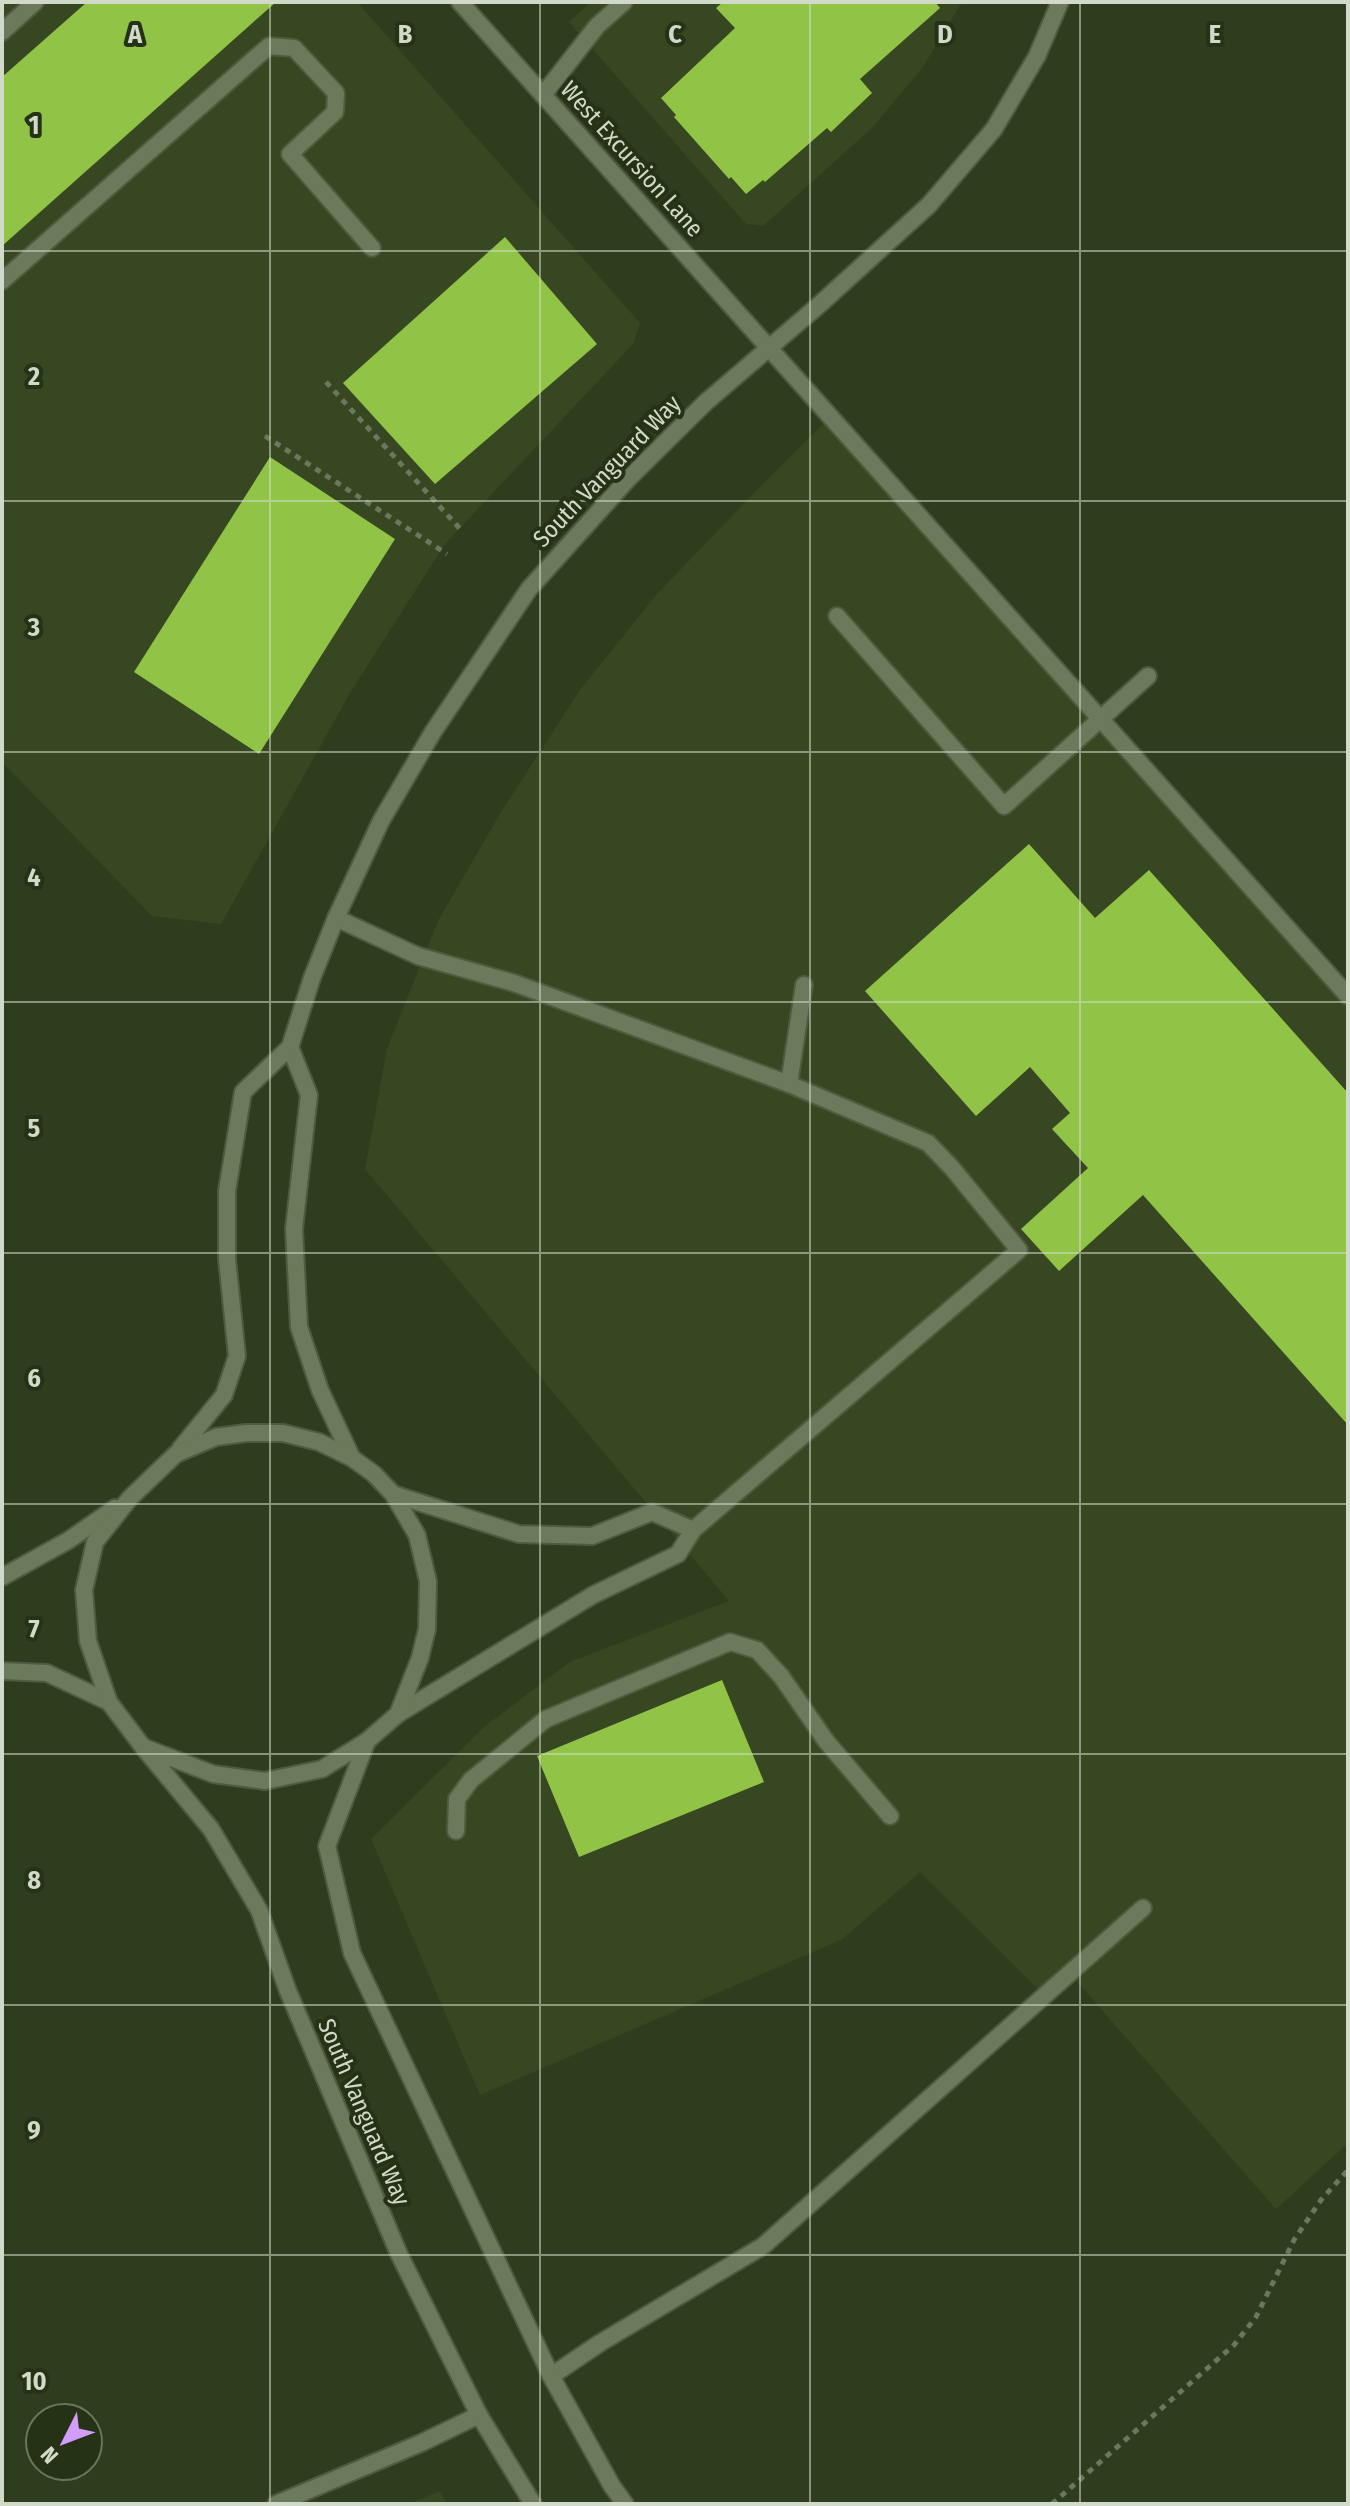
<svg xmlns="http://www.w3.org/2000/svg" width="1350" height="2506" font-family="'Fira Sans Condensed',sans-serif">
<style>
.built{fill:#374722}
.building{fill:#91c446}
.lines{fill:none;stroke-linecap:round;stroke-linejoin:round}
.service-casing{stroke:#4f5a40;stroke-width:20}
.minor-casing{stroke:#4f5a40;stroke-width:20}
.tertiary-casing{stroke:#4f5a40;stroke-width:20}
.path{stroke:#6b775e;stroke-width:5;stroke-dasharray:6 6;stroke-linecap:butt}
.service{stroke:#6b7a5a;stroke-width:16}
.minor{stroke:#6b7a5a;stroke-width:16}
.tertiary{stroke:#6b7a5a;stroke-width:16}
.grid{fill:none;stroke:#d1dac8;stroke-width:2;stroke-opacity:0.55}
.labels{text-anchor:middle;stroke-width:8;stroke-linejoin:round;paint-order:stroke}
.street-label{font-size:24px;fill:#d1dac8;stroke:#253215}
.grid-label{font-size:26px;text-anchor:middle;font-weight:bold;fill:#d1dac8;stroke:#253215;stroke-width:8;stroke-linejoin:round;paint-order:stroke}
</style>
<rect width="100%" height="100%" fill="#2f3d1f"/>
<g class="built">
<polygon points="2,2 357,2 640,323 633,344 445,544 350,693 221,924 152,916 2,762"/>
<polygon points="591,2 962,2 923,67 872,128 763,226 746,224 569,22"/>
<polygon points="824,423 1092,723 1101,716 1348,997 1348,2143 1276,2209 1072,1976 1042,1993 920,1872 841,1940 480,2095 371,1839 484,1727 570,1662 729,1601 365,1169 387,1049 438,921 501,812 580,690 657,594 754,493"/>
<polygon points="440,2491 447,2504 409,2504"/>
</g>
<g class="building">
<polygon points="87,2 276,2 2,246 2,77"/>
<polygon points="723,2 935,2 940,8 860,79 872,93 831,132 827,128 765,182 763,180 746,194 731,177 729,179 674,117 676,115 661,98 735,28 716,8"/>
<polygon points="505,237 597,344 435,484 343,383"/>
<polygon points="270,457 395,539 259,754 134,672"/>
<polygon points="1029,844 1095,918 1149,870 1348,1093 1348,1425 1143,1195 1059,1271 1021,1229 1088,1168 1052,1129 1070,1113 1030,1067 976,1116 865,991"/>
<polygon points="722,1680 764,1782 579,1857 537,1756"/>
</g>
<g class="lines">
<g class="service-casing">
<g id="service">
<polyline points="2,32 35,2"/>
<polyline points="543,95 597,26 624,2"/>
<polyline points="2,281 269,46 294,48 336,93 335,112 290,154 372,248"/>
<polyline points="769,348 1348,996"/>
<polyline points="837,616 1004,806 1148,676"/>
<polyline points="336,918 418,956 514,983 789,1084 928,1143 952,1168 1019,1250 693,1530 678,1554 593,1595 398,1714"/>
<polyline points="789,1084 804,985"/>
<polyline points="393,1494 519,1534 592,1536 652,1512 693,1530"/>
<polyline points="456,1831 457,1799 471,1780 546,1719 730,1642 757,1650 781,1676 826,1741 890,1816"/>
<polyline points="551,2376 600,2343 763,2246 1143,1908"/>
</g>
</g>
<g class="minor-casing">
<g id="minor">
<polyline points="460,2 769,348"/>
<polyline points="276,2504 421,2443 479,2415"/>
</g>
</g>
<g class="tertiary-casing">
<g id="tertiary">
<polyline points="290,1047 309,1095 294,1229 299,1327 320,1390 352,1458"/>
<polyline points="180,1449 224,1395 237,1356 227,1259 227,1191 243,1092 290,1047 312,978 336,918 381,821 433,732 529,589 628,479 706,402 819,305 929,205 994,129 1037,56 1060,2"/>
<polyline points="2,1577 69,1540 115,1508"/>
<polyline points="2,1671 47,1673 109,1702"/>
<polyline points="367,1741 327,1846 352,1953 551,2376 612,2486 625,2504"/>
<polyline points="143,1747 213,1774 265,1781 322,1769 367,1741 398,1714 420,1658 427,1629 428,1581 417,1535 393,1494 374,1474 352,1458 319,1442 283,1433 246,1433 216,1437 176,1454 130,1498 95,1542 84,1590 88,1641 109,1702 143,1747 211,1829 259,1910 288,1991 399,2254 479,2415 533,2504"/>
</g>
</g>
<g class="path">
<polyline points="326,382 463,532"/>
<polyline points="265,436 447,554"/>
<polyline points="1052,2504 1234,2345 1256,2317 1294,2240 1321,2200 1348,2170"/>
</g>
<use href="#service" class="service"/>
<use href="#minor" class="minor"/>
<use href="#tertiary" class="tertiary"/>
</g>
<path class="grid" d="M270,2V2504M540,2V2504M810,2V2504M1080,2V2504M2,251H1348M2,501H1348M2,752H1348M2,1002H1348M2,1253H1348M2,1504H1348M2,1754H1348M2,2005H1348M2,2255H1348"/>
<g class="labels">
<g class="street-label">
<text transform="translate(632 159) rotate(48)" y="8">West Excursion Lane</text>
<text transform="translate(607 471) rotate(-46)" y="8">South Vanguard Way</text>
<text transform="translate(364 2112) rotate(67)" y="8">South Vanguard Way</text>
</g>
</g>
<g class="grid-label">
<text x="135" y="43">A</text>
<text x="405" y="43">B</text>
<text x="675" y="43">C</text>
<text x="945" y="43">D</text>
<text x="1215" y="43">E</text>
<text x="34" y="134">1</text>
<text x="34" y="385">2</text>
<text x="34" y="636">3</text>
<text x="34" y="886">4</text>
<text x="34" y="1137">5</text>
<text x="34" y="1387">6</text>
<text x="34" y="1638">7</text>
<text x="34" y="1889">8</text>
<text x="34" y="2139">9</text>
<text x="34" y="2390">10</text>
</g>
<rect width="1350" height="2506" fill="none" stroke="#d1dac8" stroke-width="8"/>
<g transform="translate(64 2442) rotate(228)"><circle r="38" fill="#253215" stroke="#6a755d" stroke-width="2"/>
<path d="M0-6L14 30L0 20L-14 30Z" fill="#d29dfd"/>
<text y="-12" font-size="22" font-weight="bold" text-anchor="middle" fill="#d1dac8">N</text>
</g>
</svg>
